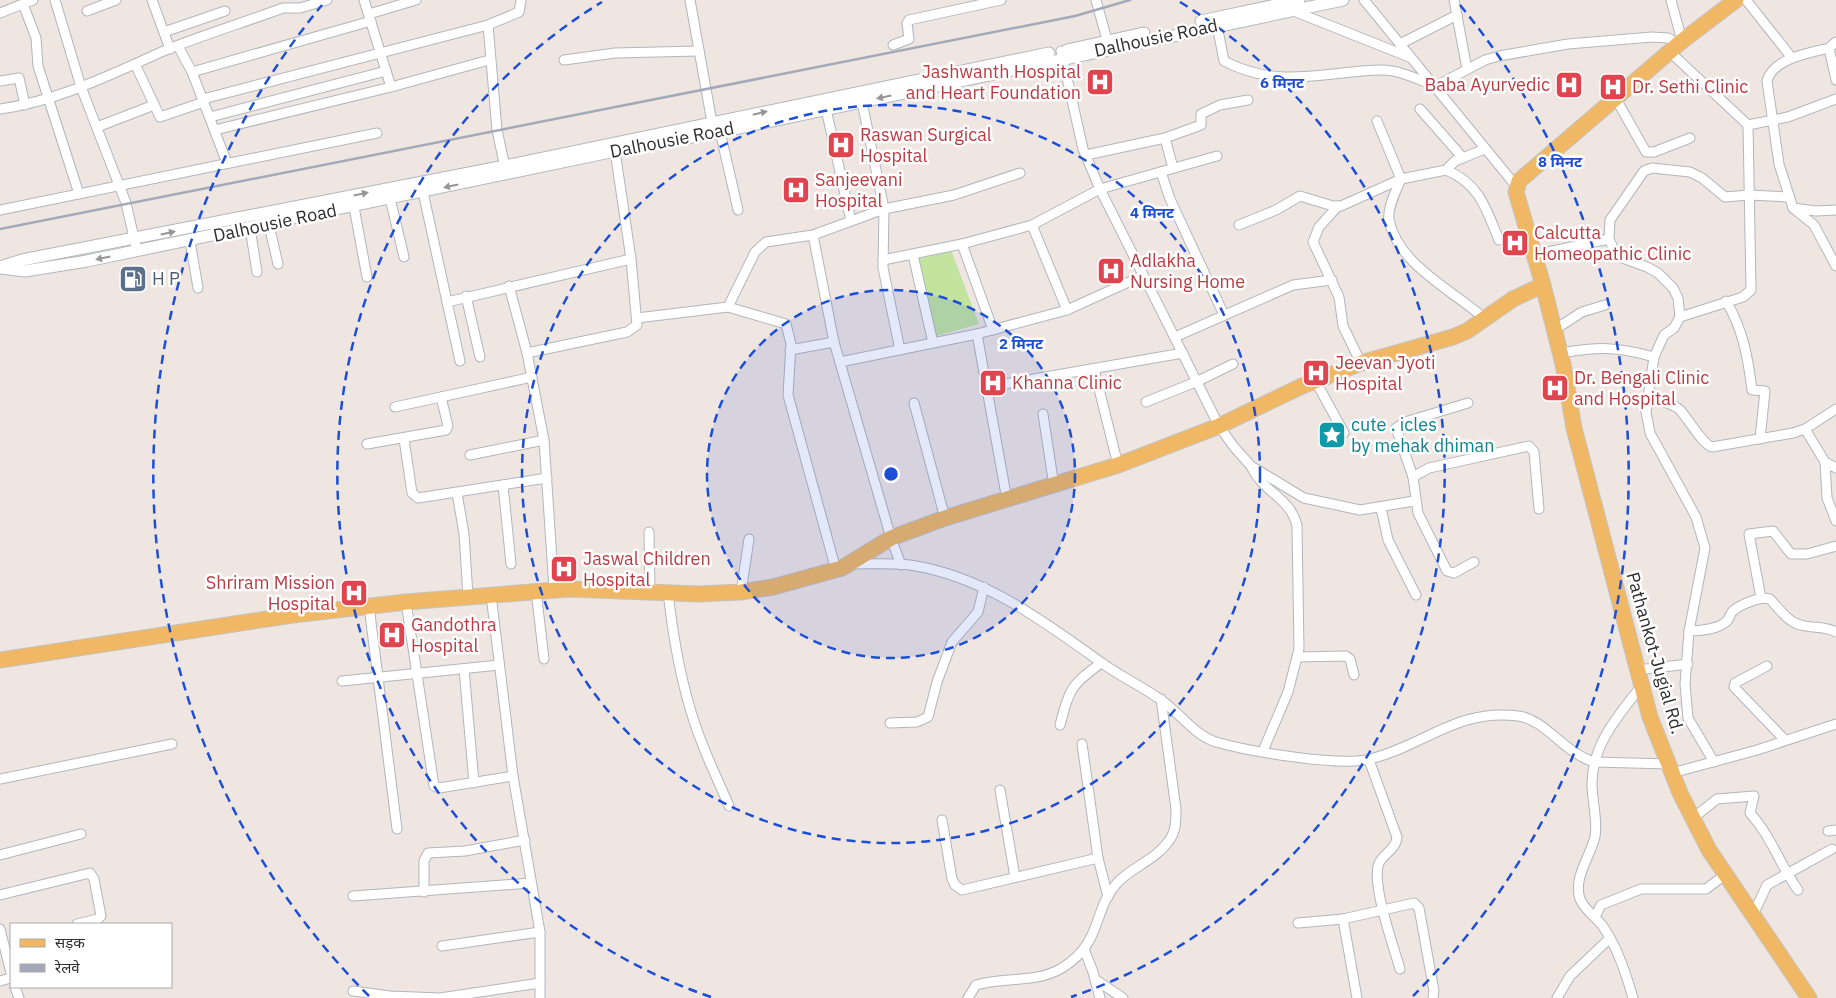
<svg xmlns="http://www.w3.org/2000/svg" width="1836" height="998" font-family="'IBM Plex Sans','Noto Sans Devanagari',sans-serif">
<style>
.green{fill:#c2e49f}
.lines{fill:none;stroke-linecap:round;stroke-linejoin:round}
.minor-casing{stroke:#b1b6be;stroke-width:11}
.tertiary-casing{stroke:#b1b6be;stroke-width:13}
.primary-casing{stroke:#c4c4c4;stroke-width:17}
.minor{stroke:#fff;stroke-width:9}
.tertiary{stroke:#fff;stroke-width:11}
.primary{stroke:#f0b864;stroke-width:15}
.rail{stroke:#a3a9b8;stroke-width:2.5}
.oneway{fill:#969696}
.ring{fill:none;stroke:#1d4ed8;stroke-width:2.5;stroke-dasharray:9 6}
.labels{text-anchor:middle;stroke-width:5;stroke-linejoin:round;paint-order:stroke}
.street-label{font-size:18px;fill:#2e2e2e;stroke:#fff}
.health-label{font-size:18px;fill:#be3a42;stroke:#fff;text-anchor:start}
.service-label{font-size:18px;fill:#4e5e75;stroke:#fff;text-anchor:start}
.culture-label{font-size:18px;fill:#0d838f;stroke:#fff;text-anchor:start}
.centre{fill:#1d4ed8;stroke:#fff;stroke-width:2.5}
.ring-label{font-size:15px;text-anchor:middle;font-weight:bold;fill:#1d4ed8;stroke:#fff;stroke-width:5;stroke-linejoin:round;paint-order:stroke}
</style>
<rect width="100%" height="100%" fill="#efe6e1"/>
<polygon class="green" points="951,250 979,324 936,336 917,259"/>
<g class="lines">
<g class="minor-casing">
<g id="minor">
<polyline points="55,0 81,87 126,203 137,251"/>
<polyline points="152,0 170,49"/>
<polyline points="364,0 391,87"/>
<polyline points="690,0 713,128"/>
<polyline points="1096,0 1109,47"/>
<polyline points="1364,0 1516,186"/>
<polyline points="1454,0 1467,69"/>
<polyline points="1671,0 1682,41"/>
<polyline points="1746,0 1792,58"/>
<polyline points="23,4 36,38 38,66 79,194"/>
<polyline points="1291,10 1409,57"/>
<polyline points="87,11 116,0"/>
<polyline points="0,13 33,0"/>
<polyline points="369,14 416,0"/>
<polyline points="488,25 497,130 506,172"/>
<path d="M1217,25L1224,61C1279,90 1324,71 1382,70C1400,70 1419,80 1436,86L1485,60L1499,56L1568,44L1652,37L1668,38L1679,44"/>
<polyline points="164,32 225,11"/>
<polyline points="1836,42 1829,48 1836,80"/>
<polyline points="1400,44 1457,15"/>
<polyline points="893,45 909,39 907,23 909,20 1001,0"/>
<polyline points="178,46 192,72 227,163"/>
<path d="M1829,48C1810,53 1773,58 1767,81L1779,164L1793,208L1816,211L1836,210"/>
<polyline points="1061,51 1083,149 1100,189 1219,426 1234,447 1251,466 1304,498 1360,510 1414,501"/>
<polyline points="1670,52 1748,125"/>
<polyline points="564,60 615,53 699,51"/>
<polyline points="135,64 160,117 204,102"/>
<polyline points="192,72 371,21"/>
<polyline points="0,81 19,78 25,105"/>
<polyline points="861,97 884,209 883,268 900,350"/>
<polyline points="203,99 488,25 519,12 521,0"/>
<polyline points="1616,99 1646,152 1654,152 1690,138"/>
<path d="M0,109C59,101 114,73 168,49C206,34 245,22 283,8H300L327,0"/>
<polyline points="826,109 851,221"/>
<polyline points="1420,109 1463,158"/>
<polyline points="210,117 386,71"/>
<path d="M1377,121L1401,179C1396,191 1387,208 1389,220C1398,265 1454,291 1485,319"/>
<polyline points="97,127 154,105"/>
<polyline points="719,127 738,210"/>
<polyline points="215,130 391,87 489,60"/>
<polyline points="1165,138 1173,168"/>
<polyline points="1086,155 1165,138 1201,125 1201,114 1220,105 1248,100"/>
<path d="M1446,170C1480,184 1486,209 1499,240"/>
<polyline points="1161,172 1170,199 1224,315"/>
<polyline points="423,192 460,361"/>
<polyline points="389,194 404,257"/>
<polyline points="1338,206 1319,227 1313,242 1339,297 1343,326 1361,363"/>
<polyline points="354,207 367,277"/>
<polyline points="1793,208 1814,225 1836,266"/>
<polyline points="0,210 377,133"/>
<polyline points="269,225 278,264"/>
<polyline points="1032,225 1100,189 1217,156"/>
<polyline points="1239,225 1276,210 1300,196 1333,206 1341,206 1401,179 1446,170 1455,161 1485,149"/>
<polyline points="250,228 257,272"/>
<polyline points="813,235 834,342 891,538 901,565"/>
<polyline points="190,241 198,288"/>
<polyline points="962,244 993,330"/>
<polyline points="913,255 933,343"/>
<polyline points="1534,255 1609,239"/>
<polyline points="883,260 962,244 1032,225 1067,310"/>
<polyline points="509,286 527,353 544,440 554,589"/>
<polyline points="466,296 480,357"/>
<path d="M1726,301C1743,329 1748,358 1752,390L1765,391L1760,439"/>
<polyline points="447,302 631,259"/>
<polyline points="728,307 755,252 766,242 813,235 884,209 954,195 1020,173"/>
<polyline points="1680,317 1743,297 1751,290 1748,125 1788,117 1836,99"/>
<polyline points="637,318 728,307 786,324 791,344 788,395 836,570"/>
<polyline points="1554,330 1582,312 1605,305"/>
<polyline points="977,334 1007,500"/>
<polyline points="1175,337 1293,285 1332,280"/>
<polyline points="790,350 834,342"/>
<polyline points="527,353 627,332 637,325 631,259 615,151"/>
<path d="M1560,353C1599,347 1615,346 1654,357"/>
<polyline points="840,362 977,334 1067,310 1142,276"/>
<polyline points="1094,369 1118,465"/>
<polyline points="1315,380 1344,433"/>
<polyline points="987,387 1183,353"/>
<path d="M1649,397C1659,401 1671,403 1679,409C1688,418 1702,444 1712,447L1793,433L1805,429L1836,409"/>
<polyline points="1146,402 1198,381 1233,364"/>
<polyline points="914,403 945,518"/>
<polyline points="1468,403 1405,422 1396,428 1413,477 1418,513 1447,571 1454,573 1474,562"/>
<polyline points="395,407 532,377"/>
<polyline points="1043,414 1054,486"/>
<polyline points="1805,429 1825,462 1836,468"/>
<polyline points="404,439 412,493 418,498 547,478"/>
<polyline points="367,444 446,430 448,426 441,397"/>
<polyline points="470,455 544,440"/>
<polyline points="1825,462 1827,498 1836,521"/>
<path d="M1252,468C1264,493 1291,498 1297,526L1299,649L1288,692L1263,751"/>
<polyline points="1413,477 1429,468 1529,446 1534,452 1539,509"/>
<polyline points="503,485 511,564"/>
<polyline points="457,493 464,534 468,596"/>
<polyline points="1381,508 1388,540 1416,595"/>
<polyline points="649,532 650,591"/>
<path d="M853,564C872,564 891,563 910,565C984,576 1043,621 1102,663C1121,677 1142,686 1161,700C1180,713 1194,735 1216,742C1247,751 1340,767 1370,759C1424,746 1457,708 1518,716C1545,719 1564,753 1594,762L1669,764"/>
<polyline points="536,591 544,659"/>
<path d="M668,592C673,637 681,684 696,727C705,754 718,780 729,806"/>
<polyline points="741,592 749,539"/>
<polyline points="491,595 513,776 540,932 540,998"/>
<polyline points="1761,598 1749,534 1773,531 1791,554 1807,554 1836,546"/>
<polyline points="406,602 434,786 439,788 513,776"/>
<polyline points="369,606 397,829"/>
<polyline points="1689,631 1705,548 1696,517 1650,433 1646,412 1654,357 1664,335 1674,328 1680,317 1678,298 1673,288 1658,273 1647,267 1617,256 1609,239 1610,220 1644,171 1652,168 1690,172 1702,178 1725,197 1749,195 1789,197"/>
<polyline points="1297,657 1346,656 1350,659 1354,675"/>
<polyline points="1767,666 1735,683 1734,687 1785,740"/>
<polyline points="464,669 474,783"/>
<polyline points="1638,670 1688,664"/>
<polyline points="342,681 499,665"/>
<polyline points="890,723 917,722 928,717 937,682 952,642 978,612 984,587"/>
<path d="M1060,725C1070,688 1070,686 1101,663"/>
<polyline points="1082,744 1098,858 1108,897"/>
<path d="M1369,760L1397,837C1396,851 1381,854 1378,866C1373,889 1393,945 1400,969"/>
<path d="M1714,762L1688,718L1685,684L1689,631C1700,631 1719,629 1727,621C1730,618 1730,613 1733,611C1741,604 1761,596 1770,599C1779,609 1788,622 1801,625C1814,629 1823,625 1836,632"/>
<polyline points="1672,773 1757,750 1836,724"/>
<polyline points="0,779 172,744"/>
<polyline points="1000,790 1015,877"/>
<path d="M1693,818L1717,799L1754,796L1750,813C1771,836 1780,865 1798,890"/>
<polyline points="942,820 952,879 955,885 962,890 1098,858"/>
<polyline points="1828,831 1836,830"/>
<polyline points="0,855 81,834"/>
<polyline points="424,892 424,861 428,853 465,851 525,840"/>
<polyline points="0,895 90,873 94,879 101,916 98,919 77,924"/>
<polyline points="353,896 531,883"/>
<polyline points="1753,915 1767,885 1832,849"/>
<polyline points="1595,917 1601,905 1641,889 1706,889 1726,874"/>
<polyline points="1298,923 1343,919"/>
<polyline points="0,929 11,973"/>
<polyline points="442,946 540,932"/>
<polyline points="1084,949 1093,972 1100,998"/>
<polyline points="1096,980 1123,998"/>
<polyline points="0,981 11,978"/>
<polyline points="15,987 19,998"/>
<polyline points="353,991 390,996 440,998 540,983"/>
<path d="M968,998L976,985C1005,976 1035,984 1062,968C1103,943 1092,911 1117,883C1132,867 1155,860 1168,842C1176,832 1176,822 1176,809L1161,699"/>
<polyline points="1357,998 1343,919 1414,903 1419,908 1434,991 1433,998"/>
<polyline points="1557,998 1570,976 1610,938"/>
<path d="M1633,998C1626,974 1618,949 1604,928C1598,918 1584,910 1580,899C1573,878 1590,857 1595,837C1598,819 1592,802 1592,784C1592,744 1619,715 1642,685"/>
</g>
</g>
<g class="tertiary-casing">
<g id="tertiary">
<polyline points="1201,21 1299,0"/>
<polyline points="1067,50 1144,33"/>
<polyline points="0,267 22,260 505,166 1049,53"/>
<polyline points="0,268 25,271 87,261 615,151 720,132 1343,0"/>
</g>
</g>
<g class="primary-casing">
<g id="primary">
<polyline points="1543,285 1563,364 1574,428 1650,717 1680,793 1709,850 1809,998"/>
<polyline points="0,660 293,615 406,602 569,589 699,594 741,592 773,587 842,568 891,538 945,518 1118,465 1219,426 1302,386 1361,363 1453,337 1467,331 1513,299 1543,285 1516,192 1519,181 1682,41 1736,0"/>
</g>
</g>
<use href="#minor" class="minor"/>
<use href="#tertiary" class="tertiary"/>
<use href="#primary" class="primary"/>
<polyline class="rail" points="0,229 1075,16 1130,0"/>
</g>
<defs><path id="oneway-solid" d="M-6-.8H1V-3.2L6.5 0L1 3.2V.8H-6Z" transform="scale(1.25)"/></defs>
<g class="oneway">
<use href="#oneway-solid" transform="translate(884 97) rotate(168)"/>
<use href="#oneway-solid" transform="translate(760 113) rotate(-13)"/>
<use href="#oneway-solid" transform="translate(451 186) rotate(168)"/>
<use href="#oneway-solid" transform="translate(361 194) rotate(-12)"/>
<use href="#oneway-solid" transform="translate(168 233) rotate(-12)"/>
<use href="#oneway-solid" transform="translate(103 258) rotate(168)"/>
</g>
<circle cx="891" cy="474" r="184" fill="#1d4ed8" fill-opacity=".12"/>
<g class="ring">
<circle cx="891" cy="474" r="184"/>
<circle cx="891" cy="474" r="369"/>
<path d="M711 997A553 553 0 0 1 602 2M1180 2A553 553 0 0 1 1071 997"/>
<path d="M369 996A738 738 0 0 1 322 5M1460 5A738 738 0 0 1 1413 996"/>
</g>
<defs>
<g id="hospital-square" transform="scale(1.4375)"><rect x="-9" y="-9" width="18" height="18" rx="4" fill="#e0444e" stroke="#fff"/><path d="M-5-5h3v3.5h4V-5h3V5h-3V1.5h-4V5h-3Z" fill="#fff"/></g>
<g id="fuel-square" transform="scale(1.4375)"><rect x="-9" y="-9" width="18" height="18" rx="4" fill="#5c6f8a" stroke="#fff"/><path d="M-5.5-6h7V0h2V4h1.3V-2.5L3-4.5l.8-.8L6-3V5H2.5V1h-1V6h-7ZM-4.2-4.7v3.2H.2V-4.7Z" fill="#fff"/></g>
<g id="sight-square" transform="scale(1.4375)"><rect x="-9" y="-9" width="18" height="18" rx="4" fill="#0f9aa8" stroke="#fff"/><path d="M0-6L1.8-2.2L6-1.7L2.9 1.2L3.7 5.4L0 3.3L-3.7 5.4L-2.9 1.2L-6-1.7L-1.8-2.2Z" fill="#fff"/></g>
</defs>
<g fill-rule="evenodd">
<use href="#hospital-square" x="1100" y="82"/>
<use href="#hospital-square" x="1569" y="85"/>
<use href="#hospital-square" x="1613" y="87"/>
<use href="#hospital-square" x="841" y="145"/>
<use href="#hospital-square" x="796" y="190"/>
<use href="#hospital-square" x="1515" y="243"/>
<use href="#hospital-square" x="1111" y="271"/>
<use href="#fuel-square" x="133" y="279"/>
<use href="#hospital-square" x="1316" y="373"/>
<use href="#hospital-square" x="993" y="383"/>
<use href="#hospital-square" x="1555" y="388"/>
<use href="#sight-square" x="1332" y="435"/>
<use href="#hospital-square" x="564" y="569"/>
<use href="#hospital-square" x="354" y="593"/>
<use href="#hospital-square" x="392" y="635"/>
</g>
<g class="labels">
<g class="street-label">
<text transform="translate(1156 38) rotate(-12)" y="6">Dalhousie Road</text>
<text transform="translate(672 140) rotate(-11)" y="6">Dalhousie Road</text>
<text transform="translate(275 223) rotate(-12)" y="6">Dalhousie Road</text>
<text transform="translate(1655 653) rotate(74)" y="6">Pathankot-Jugial Rd.</text>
</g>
<g class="health-label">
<text x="1081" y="78" text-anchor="end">Jashwanth Hospital<tspan x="1081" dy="21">and Heart Foundation</tspan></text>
<text x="1550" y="91" text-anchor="end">Baba Ayurvedic</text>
<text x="1632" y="93">Dr. Sethi Clinic</text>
<text x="860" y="141">Raswan Surgical<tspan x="860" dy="21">Hospital</tspan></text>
<text x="815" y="186">Sanjeevani<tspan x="815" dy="21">Hospital</tspan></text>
<text x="1534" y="239">Calcutta<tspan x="1534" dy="21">Homeopathic Clinic</tspan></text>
<text x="1130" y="267">Adlakha<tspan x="1130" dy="21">Nursing Home</tspan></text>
<text x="1335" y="369">Jeevan Jyoti<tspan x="1335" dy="21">Hospital</tspan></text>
<text x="1574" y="384">Dr. Bengali Clinic<tspan x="1574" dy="21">and Hospital</tspan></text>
<text x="1012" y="389">Khanna Clinic</text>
<text x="583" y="565">Jaswal Children<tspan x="583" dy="21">Hospital</tspan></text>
<text x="335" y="589" text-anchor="end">Shriram Mission<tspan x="335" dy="21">Hospital</tspan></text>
<text x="411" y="631">Gandothra<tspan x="411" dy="21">Hospital</tspan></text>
</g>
<g class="service-label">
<text x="152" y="285">H P</text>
</g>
<g class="culture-label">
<text x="1351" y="431">cute . icles<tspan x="1351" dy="21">by mehak dhiman</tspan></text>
</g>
</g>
<circle cx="891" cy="474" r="8" class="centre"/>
<g class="ring-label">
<text x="1282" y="88">6 मिनट</text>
<text x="1560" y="167">8 मिनट</text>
<text x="1152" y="218">4 मिनट</text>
<text x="1021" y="349">2 मिनट</text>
</g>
<rect x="10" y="923" width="162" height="65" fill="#ffffff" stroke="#ababab"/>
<rect x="20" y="939" width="25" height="8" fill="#f0b864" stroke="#ababab"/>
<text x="55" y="948" font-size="15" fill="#2e2e2e">सड़क</text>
<rect x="20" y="964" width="25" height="8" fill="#a3a9b8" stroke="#ababab"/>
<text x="55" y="973" font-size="15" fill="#2e2e2e">रेलवे</text>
</svg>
